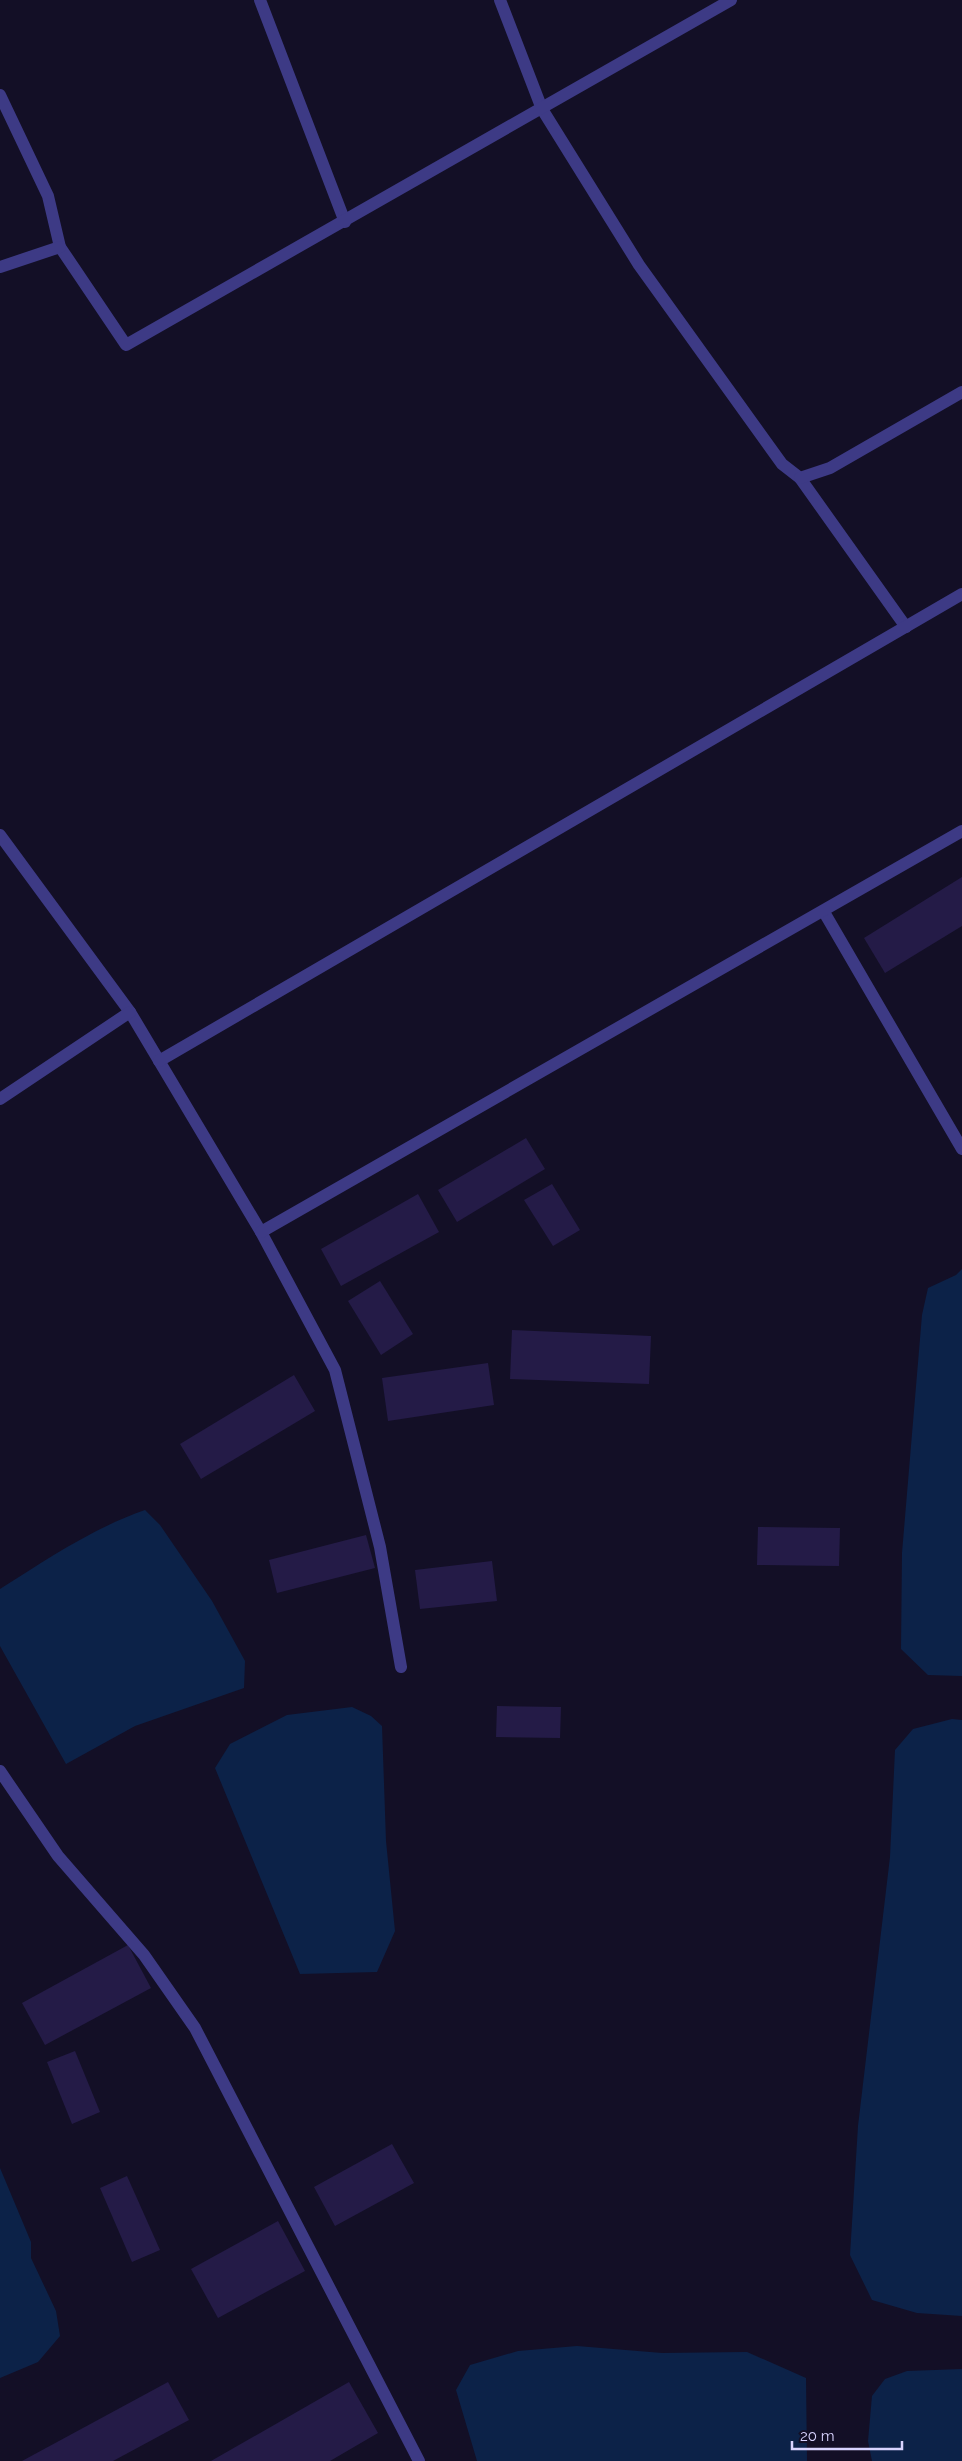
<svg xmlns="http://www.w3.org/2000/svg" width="962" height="2461" font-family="Raleway,sans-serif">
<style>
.water{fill:#0c2248}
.building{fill:#241b47}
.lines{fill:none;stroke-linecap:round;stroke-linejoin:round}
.minor{stroke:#3d3a85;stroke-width:12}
</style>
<rect width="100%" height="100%" fill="#130f26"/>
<g class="water">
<polygon points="962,1269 962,1676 928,1675 901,1649 902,1553 922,1315 928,1288 956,1275"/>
<path d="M145,1510L160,1525L212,1601L245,1661L244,1688L135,1726L66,1764L0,1646V1589C46,1560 93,1528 145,1510Z"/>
<polygon points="352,1707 371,1716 382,1726 386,1841 395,1931 377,1972 300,1974 215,1768 230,1744 287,1715"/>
<polygon points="952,1719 962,1720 962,2316 917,2313 872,2300 850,2255 858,2126 890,1857 895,1750 913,1729"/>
<polygon points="0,2168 31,2242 31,2258 56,2311 60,2336 38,2362 0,2378"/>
<polygon points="577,2346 662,2353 747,2352 806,2378 807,2461 477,2461 456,2390 470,2365 518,2351"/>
<polygon points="962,2369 962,2461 872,2461 868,2441 872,2396 885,2379 907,2371"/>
</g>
<g class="building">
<polygon points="962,877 962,926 885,973 864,938"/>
<polygon points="526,1138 545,1169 457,1222 438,1190"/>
<polygon points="552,1184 580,1230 553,1246 524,1200"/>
<polygon points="418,1194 439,1232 341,1286 321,1249"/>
<polygon points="380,1281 413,1334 381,1355 348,1301"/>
<polygon points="512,1330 651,1336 649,1384 510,1379"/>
<polygon points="488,1363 494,1405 388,1421 382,1378"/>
<polygon points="294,1375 315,1411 201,1479 180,1444"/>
<polygon points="758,1527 840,1528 839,1566 757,1565"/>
<polygon points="366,1535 375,1568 277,1593 269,1560"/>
<polygon points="492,1561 497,1601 420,1609 415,1570"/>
<polygon points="497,1706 561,1707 560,1738 496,1737"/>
<polygon points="128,1945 151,1988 45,2045 22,2003"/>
<polygon points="75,2051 100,2112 72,2124 47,2062"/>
<polygon points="392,2144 414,2183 335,2226 314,2187"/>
<polygon points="127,2176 160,2250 132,2262 100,2188"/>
<polygon points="278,2221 305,2271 218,2318 191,2269"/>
<polygon points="168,2382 189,2420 113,2461 22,2461"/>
<polygon points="349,2382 378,2433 330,2461 211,2461"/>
</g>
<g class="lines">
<g class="minor">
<polyline points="260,0 345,222"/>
<polyline points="500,0 542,109 639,265 782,464 800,478 906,627"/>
<polyline points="0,95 48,196 60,247 126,345 731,0"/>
<polyline points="0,267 60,247"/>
<polyline points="800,478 830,468 962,392"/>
<polyline points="0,835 130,1012 261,1232 335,1370 380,1547 401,1667"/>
<polyline points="824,912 962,1149"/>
<polyline points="159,1061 962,594"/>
<polyline points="0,1099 130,1012"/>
<polyline points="261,1232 962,831"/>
<polyline points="0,1771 58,1856 144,1955 195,2028 419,2461"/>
</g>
</g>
<path d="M792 2441v8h110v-8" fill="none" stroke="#d9d4ff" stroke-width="2.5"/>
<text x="800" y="2441" font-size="15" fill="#d9d4ff" stroke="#130f26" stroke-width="4" paint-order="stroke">20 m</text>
</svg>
